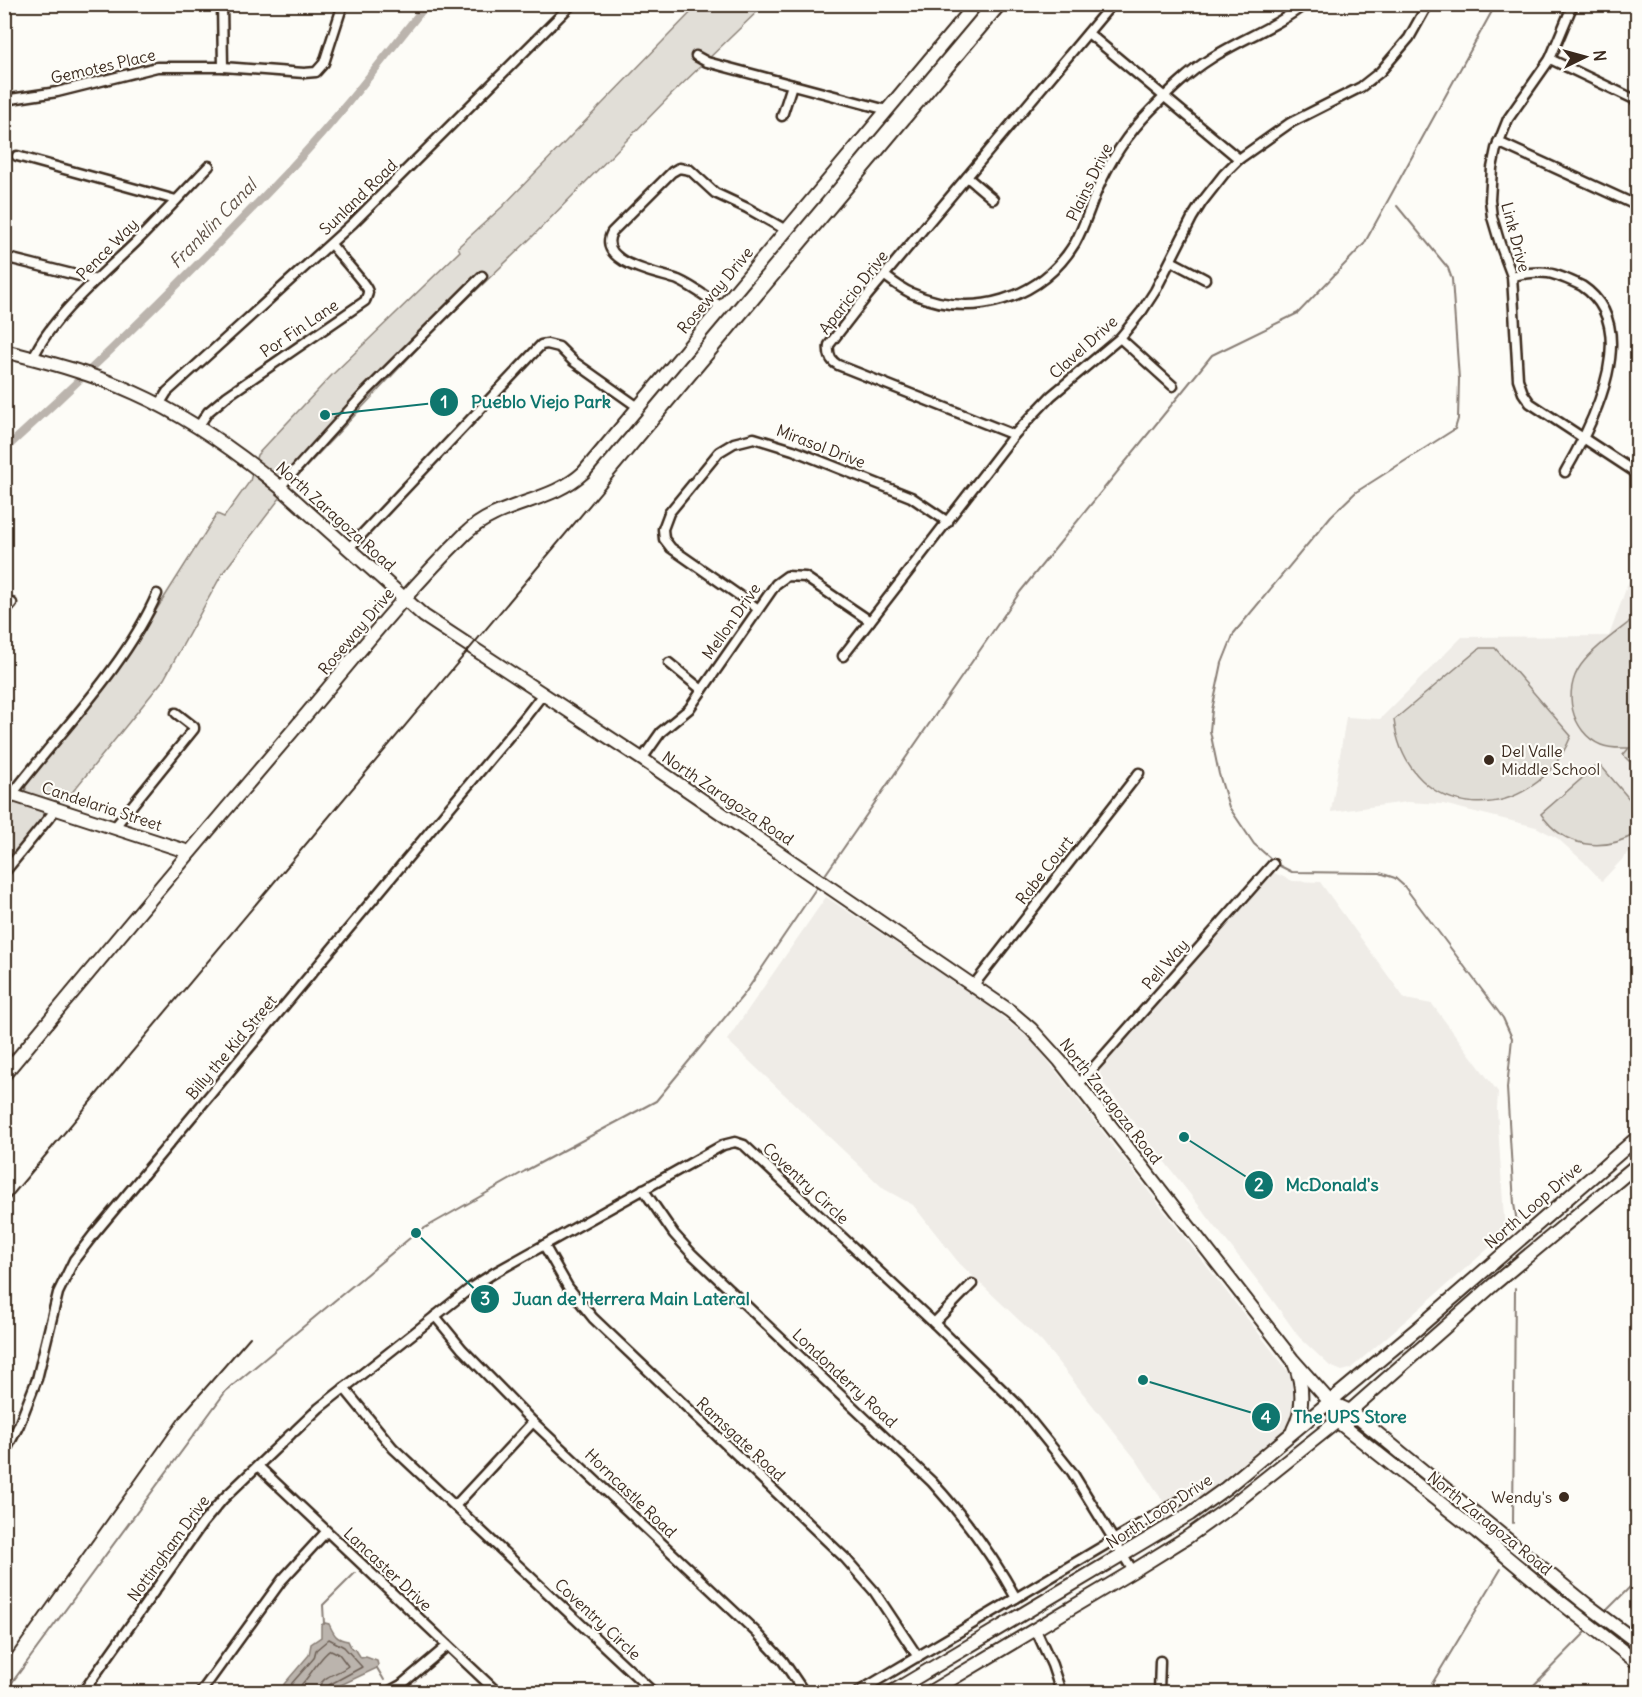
<svg xmlns="http://www.w3.org/2000/svg" width="1642" height="1697" font-family="Delius,sans-serif">
<style>
.built{fill:#efece7}
.green{fill:#e1ded7;stroke:#8e847a;stroke-width:1.5}
.water{fill:#bbb4ad;stroke:#887d74;stroke-width:1.5}
.lines{fill:none;stroke-linecap:round;stroke-linejoin:round}
.shore{stroke:#6e6157;stroke-width:1.5}
.stream{stroke:#887d74;stroke-width:2}
.canal{stroke:#bbb4ad;stroke-width:8}
.street-casing{stroke:#3b2a1e;stroke-width:13}
.secondary-casing{stroke:#3b2a1e;stroke-width:16}
.street{stroke:#fdfcf7;stroke-width:8}
.secondary{stroke:#fdfcf7;stroke-width:12}
.rail{stroke:#3b2a1e;stroke-width:2}
.poi-dot{fill:#3b2a1e;stroke:#fdfcf7;stroke-width:2}
.labels{text-anchor:middle;stroke-width:4.5;stroke-linejoin:round;paint-order:stroke}
.street-label{font-size:16px;fill:#3b2a1e;stroke:#fdfcf7}
.poi-label{font-size:16px;fill:#3b2a1e;stroke:#fdfcf7;text-anchor:start}
.water-label{font-size:18px;font-style:italic;fill:#615349;stroke:#fdfcf7}
.leader{fill:none;stroke:#0f766e;stroke-width:2}
.callout-dot{fill:#0f766e;stroke:#fdfcf7;stroke-width:2}
.mark-label{font-size:18px;text-anchor:middle;font-weight:bold;fill:#fff}
.callout-label{font-size:18px;text-anchor:middle;font-weight:bold;fill:#0f766e;stroke:#fdfcf7;stroke-width:4.5;stroke-linejoin:round;paint-order:stroke}
</style>
<rect width="100%" height="100%" fill="#fdfcf7"/>
<filter id="ink" filterUnits="userSpaceOnUse"><feTurbulence type="fractalNoise" baseFrequency=".0167" numOctaves="2"/><feDisplacementMap in="SourceGraphic" scale="12" xChannelSelector="R" yChannelSelector="G"/><feConvolveMatrix kernelMatrix="1 2 1 2 8 2 1 2 1" color-interpolation-filters="sRGB"/></filter>
<g filter="url(#ink)">
<g class="built">
<polygon points="1637,558 1637,856 1629,852 1602,881 1584,862 1557,838 1536,827 1443,804 1407,802 1331,812 1346,717 1380,719 1462,637 1609,636"/>
<polygon points="1272,872 1293,881 1320,882 1405,999 1432,1004 1498,1092 1497,1109 1505,1234 1350,1369 1342,1371 1330,1366 1299,1337 1271,1298 1104,1084 1100,1073 1103,1065"/>
<polygon points="826,897 983,1001 1034,1043 1291,1375 1296,1385 1294,1417 1288,1426 1205,1494 1170,1512 1137,1461 1042,1342 959,1263 913,1205 884,1189 727,1040"/>
</g>
<g class="green">
<polygon points="698,5 764,5 672,94 532,237 435,330 293,481 222,574 164,679 66,800 58,799 43,812 43,819 5,866 5,813 26,789 25,785 124,661 217,514 224,517 250,481 257,455 332,375 460,251 458,247 502,207"/>
<path d="M1637,616V754L1629,761L1623,755L1629,748C1620,748 1610,749 1601,745C1571,732 1562,691 1581,665C1594,647 1620,630 1637,616Z"/>
<path d="M1480,648H1495L1571,736C1533,830 1407,825 1394,720Z"/>
<path d="M1595,767H1602L1637,808V833C1603,853 1564,848 1541,814Z"/>
</g>
<path class="water" d="M325,1623L329,1624C334,1634 335,1639 348,1641L352,1649L356,1650L361,1658L366,1657L377,1661L378,1665L377,1668L326,1692H282L284,1684L309,1655L311,1644L321,1637V1625Z"/>
<g class="lines">
<g class="shore">
<polyline points="288,1692 292,1683 314,1658 316,1650 329,1639 344,1647 362,1667 329,1685 326,1692"/>
<path d="M297,1692L298,1688C309,1679 321,1654 331,1650L339,1654L348,1666C337,1675 320,1675 318,1692"/>
</g>
<g class="stream">
<polyline points="1397,206 1448,268 1452,279 1459,379 1458,419 1455,429 1356,492 1331,516 1234,633 1222,663 1212,710 1210,731 1219,774 1229,807 1254,844 1278,865 1292,872 1380,873 1395,878 1404,886 1503,1018 1512,1038 1507,1088 1514,1204 1517,1222"/>
<polyline points="825,875 1020,592 1212,355 1298,313 1364,244 1496,4"/>
<polyline points="1513,1523 1515,1288"/>
<polyline points="1604,1613 1638,1579"/>
<polyline points="324,1624 323,1605 355,1573"/>
<polyline points="377,1668 384,1680"/>
<polyline points="5,1692 226,1391 416,1233 525,1171 656,1101 745,993 817,887"/>
<polyline points="1427,1692 1501,1569"/>
<polyline points="1527,1692 1588,1630"/>
</g>
<path class="canal" d="M4,450C103,360 198,266 290,169C339,117 382,60 427,4"/>
<g class="street-casing">
<g id="street">
<polyline points="222,4 223,67"/>
<polyline points="1573,4 1550,59 1508,119 1496,149 1492,168 1490,200 1492,217 1500,244 1512,276 1518,379 1523,393 1530,403 1638,474"/>
<polyline points="1088,33 1239,159"/>
<polyline points="696,56 707,62 887,110"/>
<polyline points="1550,59 1638,101"/>
<polyline points="4,100 57,92 157,67 223,67 304,73 316,72 324,63 343,4"/>
<polyline points="782,116 792,85"/>
<polyline points="1498,142 1638,206"/>
<polyline points="17,156 176,200"/>
<polyline points="967,177 993,199"/>
<polyline points="4,257 96,280"/>
<polyline points="1171,261 1205,279"/>
<path d="M885,276C893,282 902,289 911,293C972,320 1040,300 1075,243C1084,227 1089,210 1096,193C1109,162 1128,133 1151,110C1169,92 1189,72 1210,59C1241,39 1276,27 1305,4"/>
<path d="M1512,276C1544,269 1553,272 1582,286C1642,326 1595,420 1565,472"/>
<path d="M722,307C707,298 694,287 678,280C659,273 595,263 612,232L672,172L679,168L690,170L715,193L747,208L786,230"/>
<polyline points="1120,338 1173,386"/>
<path d="M33,358C51,317 103,274 136,242C161,217 185,191 209,166"/>
<polyline points="159,405 167,392 353,223 572,4"/>
<path d="M198,427L208,412L227,396L365,301C366,298 368,295 368,292C369,287 337,253 331,244"/>
<path d="M1014,435L838,365C830,361 828,353 829,345L867,296L1112,4"/>
<polyline points="280,487 364,394 482,276"/>
<polyline points="349,548 541,345 547,344 559,347 573,361 638,407"/>
<polyline points="757,608 671,548 664,539 663,529 669,513 719,452 734,443 754,438 793,450 911,497 948,522"/>
<polyline points="4,612 12,603"/>
<polyline points="843,656 1014,435 1051,396 1120,338 1142,311 1155,291 1192,218 1202,202 1224,174 1239,159 1290,123 1361,87 1380,72 1409,38 1428,4"/>
<polyline points="669,663 702,690"/>
<polyline points="642,759 661,732 689,709 776,584 787,576 805,577 870,621"/>
<path d="M4,805C54,737 124,670 157,594"/>
<polyline points="114,828 194,729 194,727 176,713"/>
<polyline points="4,873 57,808"/>
<polyline points="973,986 1139,773"/>
<polyline points="1079,1084 1273,864"/>
<path d="M643,1189L674,1234L692,1254L932,1482C965,1518 993,1556 1016,1598"/>
<polyline points="544,1245 568,1287 593,1318 845,1558 874,1591 918,1657"/>
<polyline points="435,1316 462,1349 533,1422 757,1633 783,1661 804,1692"/>
<polyline points="934,1323 972,1284"/>
<polyline points="344,1388 393,1448 653,1692"/>
<polyline points="295,1431 319,1408 472,1287 494,1273 723,1145 735,1142 744,1145 934,1323 1018,1405 1072,1472 1133,1571"/>
<polyline points="4,1454 19,1425 37,1379 58,1293 74,1260 94,1234 526,716 543,694"/>
<polyline points="259,1467 497,1692"/>
<polyline points="455,1506 533,1422"/>
<polyline points="1036,1630 1052,1665 1061,1692"/>
<polyline points="83,1692 202,1524 223,1499 291,1434"/>
<polyline points="201,1692 282,1580 326,1532"/>
<polyline points="388,1692 401,1685 447,1646"/>
<polyline points="858,1692 1179,1501"/>
<polyline points="1159,1692 1160,1661"/>
</g>
</g>
<g class="secondary-casing">
<g id="secondary">
<path d="M4,351C48,362 94,374 135,393C187,416 236,451 280,487L424,616L642,759L1010,1011L1031,1029L1060,1061L1292,1359L1330,1402L1337,1421L1477,1532L1563,1604L1638,1663"/>
<polyline points="4,792 189,852"/>
<path d="M4,1075C100,959 197,843 295,728C350,663 404,594 465,534C499,501 550,504 584,472L976,4"/>
<polyline points="1330,1402 1350,1411 1586,1604 1638,1643"/>
<path d="M1293,1430C1304,1409 1304,1385 1294,1363"/>
<polyline points="892,1692 1190,1514 1226,1488 1417,1329 1638,1137"/>
<polyline points="930,1692 1133,1571 1186,1538 1231,1506 1350,1411 1494,1284 1638,1164"/>
</g>
</g>
<use href="#street" class="street"/>
<use href="#secondary" class="secondary"/>
<g class="rail">
<polyline points="4,1205 1009,4"/>
<polyline points="4,1665 181,1416 250,1337"/>
</g>
</g>
</g>
<g class="poi-dot">
<circle cx="1489" cy="760" r="6"/>
<circle cx="1564" cy="1497" r="6"/>
</g>
<g class="labels">
<g class="street-label">
<text transform="translate(103 66) rotate(-13)" y="6">Gemotes Place</text>
<text transform="translate(1089 182) rotate(-64)" y="6">Plains Drive</text>
<text transform="translate(358 197) rotate(-44)" y="6">Sunland Road</text>
<text transform="translate(1516 237) rotate(75)" y="6">Link Drive</text>
<text transform="translate(107 249) rotate(-45)" y="6">Pence Way</text>
<text transform="translate(715 290) rotate(-50)" y="6">Roseway Drive</text>
<text transform="translate(853 292) rotate(-52)" y="6">Aparicio Drive</text>
<text transform="translate(299 328) rotate(-34)" y="6">Por Fin Lane</text>
<text transform="translate(1083 347) rotate(-42)" y="6">Clavel Drive</text>
<text transform="translate(821 446) rotate(21)" y="6">Mirasol Drive</text>
<text transform="translate(336 516) rotate(42)" y="6">North Zaragoza Road</text>
<text transform="translate(731 621) rotate(-55)" y="6">Mellon Drive</text>
<text transform="translate(356 631) rotate(-50)" y="6">Roseway Drive</text>
<text transform="translate(728 798) rotate(34)" y="6">North Zaragoza Road</text>
<text transform="translate(102 806) rotate(18)" y="6">Candelaria Street</text>
<text transform="translate(1044 870) rotate(-52)" y="6">Rabe Court</text>
<text transform="translate(1165 964) rotate(-49)" y="6">Pell Way</text>
<text transform="translate(231 1047) rotate(-50)" y="6">Billy the Kid Street</text>
<text transform="translate(1111 1101) rotate(52)" y="6">North Zaragoza Road</text>
<text transform="translate(806 1183) rotate(43)" y="6">Coventry Circle</text>
<text transform="translate(1533 1205) rotate(-41)" y="6">North Loop Drive</text>
<text transform="translate(845 1378) rotate(43)" y="6">Londonderry Road</text>
<text transform="translate(741 1439) rotate(43)" y="6">Ramsgate Road</text>
<text transform="translate(631 1493) rotate(44)" y="6">Horncastle Road</text>
<text transform="translate(1159 1511) rotate(-33)" y="6">North Loop Drive</text>
<text transform="translate(1490 1523) rotate(39)" y="6">North Zaragoza Road</text>
<text transform="translate(168 1548) rotate(-54)" y="6">Nottingham Drive</text>
<text transform="translate(388 1569) rotate(43)" y="6">Lancaster Drive</text>
<text transform="translate(598 1619) rotate(43)" y="6">Coventry Circle</text>
</g>
<g class="poi-label">
<text x="1501" y="757">Del Valle<tspan x="1501" dy="18">Middle School</tspan></text>
<text x="1552" y="1503" text-anchor="end">Wendy's</text>
</g>
<g class="water-label">
<text transform="translate(213 224) rotate(-46)" y="6">Franklin Canal</text>
</g>
</g>
<path class="leader" d="M325 415L444 402M1184 1137L1259 1185M416 1233L485 1299M1143 1380L1266 1417"/>
<g class="callout-dot">
<circle cx="325" cy="415" r="6"/>
<circle cx="1184" cy="1137" r="6"/>
<circle cx="416" cy="1233" r="6"/>
<circle cx="1143" cy="1380" r="6"/>
<circle cx="444" cy="402" r="15"/>
<circle cx="1259" cy="1185" r="15"/>
<circle cx="485" cy="1299" r="15"/>
<circle cx="1266" cy="1417" r="15"/>
</g>
<g class="mark-label">
<text x="444" y="408">1</text>
<text x="1259" y="1191">2</text>
<text x="485" y="1305">3</text>
<text x="1266" y="1423">4</text>
</g>
<g class="callout-label">
<text x="541" y="408">Pueblo Viejo Park</text>
<text x="1332" y="1191">McDonald's</text>
<text x="631" y="1305">Juan de Herrera Main Lateral</text>
<text x="1350" y="1423">The UPS Store</text>
</g>
<rect width="1642" height="1697" fill="none" stroke="#fdfcf7" stroke-width="24"/>
<rect x="12" y="12" width="1618" height="1673" fill="none" stroke="#3b2a1e" stroke-width="2" filter="url(#ink)"/>
<g transform="translate(1585 57) rotate(85)" stroke="#fdfcf7" stroke-width="4.5" paint-order="stroke">
<path d="M0-4.5L10 22L0 15L-10 22Z" fill="#3b2a1e"/>
<text y="-9" font-size="16" font-weight="bold" text-anchor="middle" fill="#3b2a1e">N</text>
</g>
</svg>
